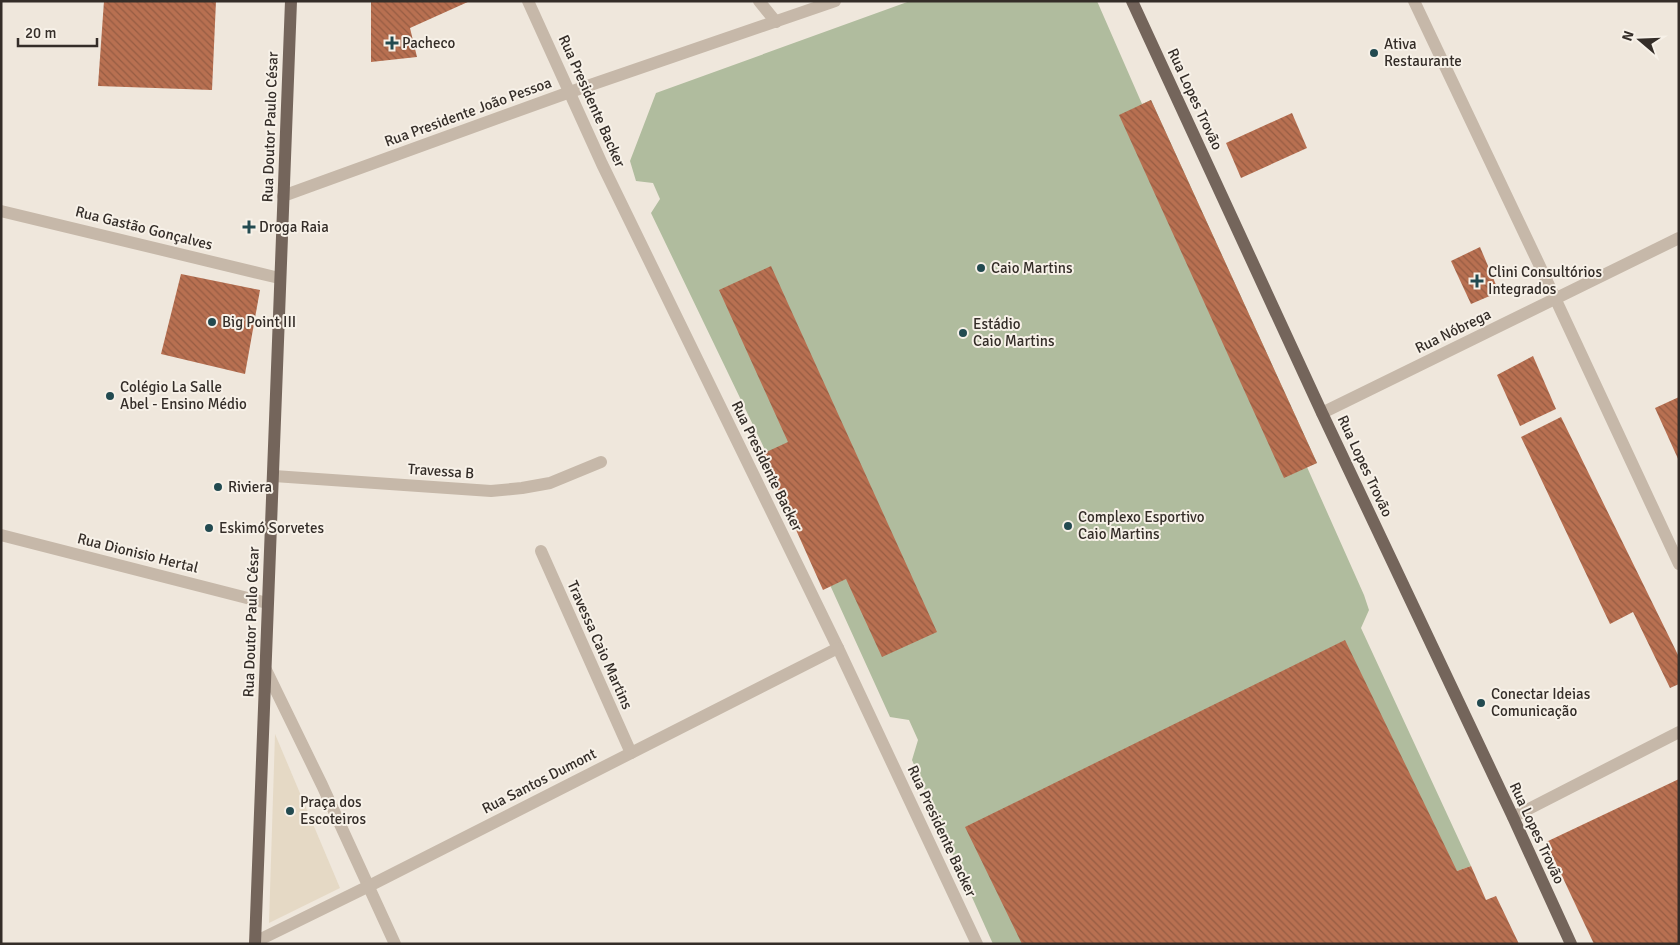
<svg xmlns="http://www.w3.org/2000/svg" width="1680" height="945" font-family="Signika,sans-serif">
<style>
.pitch{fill:#b0bc9e}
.plaza{fill:#e5d9c5}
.building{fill:url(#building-back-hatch)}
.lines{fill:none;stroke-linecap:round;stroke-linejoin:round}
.minor{stroke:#c6b8a9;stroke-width:12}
.major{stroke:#74655b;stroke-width:12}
.poi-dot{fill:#224a50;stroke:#f7f1e8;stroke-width:2}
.labels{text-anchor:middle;stroke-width:4;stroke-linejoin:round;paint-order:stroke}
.poi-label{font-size:15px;fill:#342d28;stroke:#f7f1e8;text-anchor:start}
.street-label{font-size:15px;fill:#342d28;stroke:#f7f1e8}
</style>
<defs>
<pattern id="building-back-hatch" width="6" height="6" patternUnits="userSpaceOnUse" patternTransform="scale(1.25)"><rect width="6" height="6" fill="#b87051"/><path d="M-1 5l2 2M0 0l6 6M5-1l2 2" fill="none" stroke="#965c43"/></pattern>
</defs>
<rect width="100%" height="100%" fill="#efe7dc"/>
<polygon class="pitch" points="910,1 1097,1 1142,104 1151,100 1317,463 1307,467 1364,595 1369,610 1361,628 1471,866 1457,871 1421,944 993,944 940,826 912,760 918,740 909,720 890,717 830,585 651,213 660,199 653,183 636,181 630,161 656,93"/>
<polygon class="plaza" points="275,734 340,888 269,923"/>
<g class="building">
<polygon points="104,1 216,1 212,90 98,86"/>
<polygon points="371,1 470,1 410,28 417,57 371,62"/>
<polygon points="1151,100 1317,463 1284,478 1119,115"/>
<polygon points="1292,113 1307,148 1241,178 1226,143"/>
<polygon points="1480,247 1499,292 1471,304 1451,261"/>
<polygon points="771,266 937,632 882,657 846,579 823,590 762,454 788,442 719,290"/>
<polygon points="181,274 260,290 245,374 161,354"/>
<polygon points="1533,356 1556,409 1520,426 1497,375"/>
<polygon points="1679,397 1679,461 1655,408"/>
<polygon points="1561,417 1679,657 1679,684 1670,688 1633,612 1610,624 1521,437"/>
<polygon points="1345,640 1457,871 1471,866 1486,900 1496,896 1519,944 1022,944 965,827"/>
<polygon points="1679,779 1679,944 1594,944 1546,842"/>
</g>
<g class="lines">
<g class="minor">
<polyline points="528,1 602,164 838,648 977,944"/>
<polyline points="759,1 776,22"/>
<polyline points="1414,1 1555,298 1679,564"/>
<polyline points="283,196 570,92 835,1"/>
<polyline points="1,211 279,278"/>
<polyline points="1322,413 1679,238"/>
<polyline points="274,476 491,491 522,488 550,483 601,462"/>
<polyline points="1,535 267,603"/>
<polyline points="541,551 631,753"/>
<polyline points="266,670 322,785 395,944"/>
<polyline points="1513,817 1679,732"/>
<polyline points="255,942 369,886 838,648"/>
</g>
<g class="major">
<polyline points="1132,1 1322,413 1513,817 1571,944"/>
<polyline points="255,944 291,1"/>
</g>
</g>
<g class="poi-dot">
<path d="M389.5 35.5h5v5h5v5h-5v5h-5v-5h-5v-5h5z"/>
<circle cx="1374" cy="53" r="5"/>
<path d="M246.5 219.5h5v5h5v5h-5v5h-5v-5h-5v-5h5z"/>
<circle cx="981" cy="268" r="5"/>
<path d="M1474.5 273.5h5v5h5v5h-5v5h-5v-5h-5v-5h5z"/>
<circle cx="212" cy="322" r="5"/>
<circle cx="963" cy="333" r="5"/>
<circle cx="110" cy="396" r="5"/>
<circle cx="218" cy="487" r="5"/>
<circle cx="1068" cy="526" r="5"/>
<circle cx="209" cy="528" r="5"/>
<circle cx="1481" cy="703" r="5"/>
<circle cx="290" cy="811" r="5"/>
</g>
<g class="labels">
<g class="poi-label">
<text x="402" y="48">Pacheco</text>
<text x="1384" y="49">Ativa<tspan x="1384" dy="17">Restaurante</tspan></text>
<text x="259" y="232">Droga Raia</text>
<text x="991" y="273">Caio Martins</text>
<text x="1488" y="277">Clini Consultórios<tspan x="1488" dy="17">Integrados</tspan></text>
<text x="222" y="327">Big Point III</text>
<text x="973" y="329">Estádio<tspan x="973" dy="17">Caio Martins</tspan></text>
<text x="120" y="392">Colégio La Salle<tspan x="120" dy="17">Abel - Ensino Médio</tspan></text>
<text x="228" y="492">Riviera</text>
<text x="1078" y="522">Complexo Esportivo<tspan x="1078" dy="17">Caio Martins</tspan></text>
<text x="219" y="533">Eskimó Sorvetes</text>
<text x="1491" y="699">Conectar Ideias<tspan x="1491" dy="17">Comunicação</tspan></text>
<text x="300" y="807">Praça dos<tspan x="300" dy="17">Escoteiros</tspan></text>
</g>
<g class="street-label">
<text transform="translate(1195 99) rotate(65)" y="5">Rua Lopes Trovão</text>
<text transform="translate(592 101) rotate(66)" y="5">Rua Presidente Backer</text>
<text transform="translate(468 112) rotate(-20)" y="5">Rua Presidente João Pessoa</text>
<text transform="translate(270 127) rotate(-88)" y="5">Rua Doutor Paulo César</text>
<text transform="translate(144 228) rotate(14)" y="5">Rua Gastão Gonçalves</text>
<text transform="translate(1453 331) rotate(-26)" y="5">Rua Nóbrega</text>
<text transform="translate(767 466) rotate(64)" y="5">Rua Presidente Backer</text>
<text transform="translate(1365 466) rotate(65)" y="5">Rua Lopes Trovão</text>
<text transform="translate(441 471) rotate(4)" y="5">Travessa B</text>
<text transform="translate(138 553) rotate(14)" y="5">Rua Dionisio Hertal</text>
<text transform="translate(251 622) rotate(-88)" y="5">Rua Doutor Paulo César</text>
<text transform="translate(600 645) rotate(66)" y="5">Travessa Caio Martins</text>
<text transform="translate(539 781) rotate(-27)" y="5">Rua Santos Dumont</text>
<text transform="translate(942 831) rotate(65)" y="5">Rua Presidente Backer</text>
<text transform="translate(1537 833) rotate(65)" y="5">Rua Lopes Trovão</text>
</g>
</g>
<rect width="1680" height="945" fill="none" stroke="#342d28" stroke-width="5"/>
<g transform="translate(1640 40) rotate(289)" stroke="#f7f1e8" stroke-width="4" paint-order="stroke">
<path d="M0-4L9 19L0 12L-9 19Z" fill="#342d28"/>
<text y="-8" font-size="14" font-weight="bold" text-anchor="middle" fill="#342d28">N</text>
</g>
<path d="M18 38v8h79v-8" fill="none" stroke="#342d28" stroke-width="2.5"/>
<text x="25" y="38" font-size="15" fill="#342d28" stroke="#f7f1e8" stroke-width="4" paint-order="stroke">20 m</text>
</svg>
